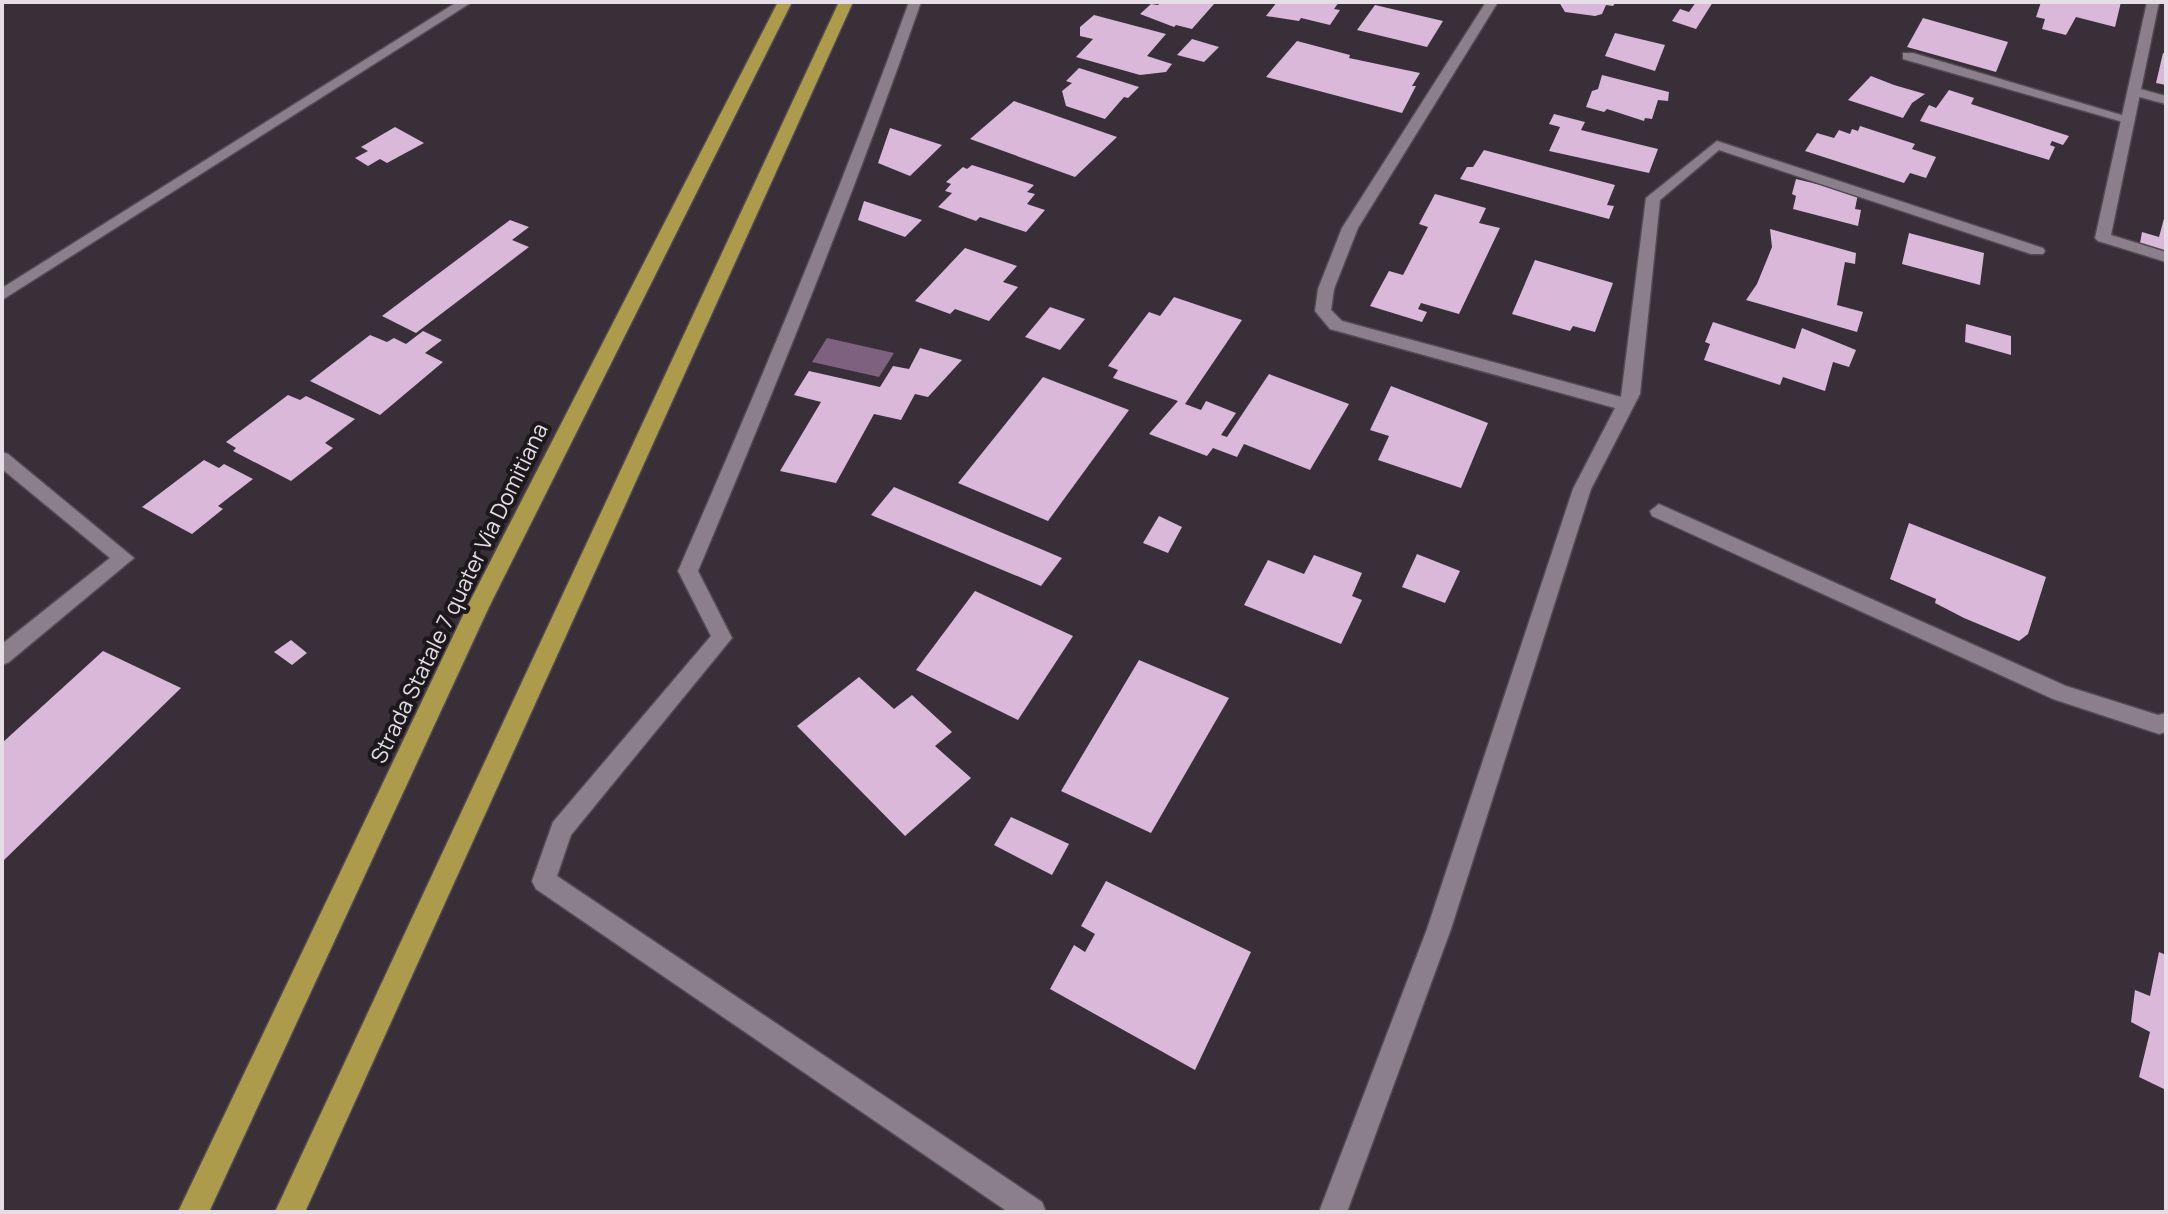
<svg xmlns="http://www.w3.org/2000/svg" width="2168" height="1214" font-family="Manrope,sans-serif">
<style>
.water{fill:#7e607f}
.building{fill:#d9b8da}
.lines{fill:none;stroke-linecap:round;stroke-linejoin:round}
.service-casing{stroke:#524b52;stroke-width:3}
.minor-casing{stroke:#524b52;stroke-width:3}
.trunk-casing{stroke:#524b52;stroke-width:3}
.service{fill:#8a7f8a;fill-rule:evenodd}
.minor{fill:#8a7f8a;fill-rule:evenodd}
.trunk{fill:#ac9b4a;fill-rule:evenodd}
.labels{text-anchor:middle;stroke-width:8;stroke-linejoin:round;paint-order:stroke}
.street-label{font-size:22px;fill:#e5dfe5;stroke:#1c181c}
</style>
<rect width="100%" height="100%" fill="#382f38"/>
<polygon class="water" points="827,338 894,353 879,377 812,362"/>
<g class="building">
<polygon points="1161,2 1207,2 1214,4 1192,29 1176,25 1174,27 1140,14 1151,4 1158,5"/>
<polygon points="1277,2 1339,2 1334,9 1340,10 1330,25 1301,18 1299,21 1266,16"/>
<polygon points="1559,2 1616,2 1613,6 1606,5 1602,14 1595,16 1565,12"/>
<polygon points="1696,2 1713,2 1696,29 1672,21 1680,9 1689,12"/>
<polygon points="2041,2 2121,2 2115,27 2076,17 2066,35 2042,29 2045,19 2036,17"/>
<polygon points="1375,5 1443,21 1427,47 1357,30"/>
<polygon points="1094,15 1166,34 1147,56 1172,64 1166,72 1140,75 1076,57 1093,39 1080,36 1080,27"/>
<polygon points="1923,18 2008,42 1996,72 1907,47"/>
<polygon points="1615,33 1665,45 1655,71 1605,56"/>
<polygon points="1192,39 1219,47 1204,62 1177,55"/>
<polygon points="1297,41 1350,55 1349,58 1420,73 1412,86 1416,86 1402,113 1266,77"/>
<polygon points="2163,53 2166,54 2166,85 2156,83"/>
<polygon points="1079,68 1139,87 1128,98 1124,97 1105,119 1066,106 1062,91 1072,83 1066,81"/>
<polygon points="1602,75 1669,92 1668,101 1658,100 1652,119 1645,118 1644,121 1607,109 1604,112 1586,107 1592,91 1598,89"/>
<polygon points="1871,76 1894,85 1925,94 1912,103 1903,118 1848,100"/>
<polygon points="1949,90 1974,98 1971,104 2069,136 2063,145 2052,141 2050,145 2055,147 2049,160 1920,121 1929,105 1936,108"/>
<polygon points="1014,101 1117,137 1075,177 970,139"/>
<polygon points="1554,114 1585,122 1581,130 1658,149 1649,173 1549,151 1560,127 1549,124"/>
<polygon points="1860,126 1915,144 1912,149 1936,157 1926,178 1910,173 1904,183 1805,151 1817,133 1834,138 1839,130 1850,134 1852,129 1858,131"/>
<polygon points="395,127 424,143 387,163 380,159 368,166 355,158 368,151 361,147"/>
<polygon points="890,128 942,145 910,176 878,163"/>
<polygon points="1484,150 1615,185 1607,205 1614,206 1609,219 1460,179 1467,167 1473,167"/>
<polygon points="972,165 1034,185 1027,192 1035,194 1027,204 1045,210 1026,232 980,217 976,221 938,207 952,193 945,191 951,184 946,182 963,167 967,169"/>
<polygon points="1796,179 1858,194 1855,209 1861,210 1858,226 1793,209 1796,196 1792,194"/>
<polygon points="1435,194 1486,208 1479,223 1500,228 1459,314 1421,303 1418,309 1427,312 1422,322 1370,306 1389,271 1403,275 1428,227 1419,224"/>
<polygon points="864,201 922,220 905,237 858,220"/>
<polygon points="2165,215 2166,215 2166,253 2140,243 2142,232 2159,237"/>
<polygon points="510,220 529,227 512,240 529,247 416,333 382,316"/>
<polygon points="1770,229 1856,253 1855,264 1845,262 1837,305 1863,312 1857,332 1746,300 1757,284 1772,247"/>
<polygon points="1909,233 1984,253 1980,285 1902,264"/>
<polygon points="965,248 1017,266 1003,282 1018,287 989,321 955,309 950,314 915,301"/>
<polygon points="1535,260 1613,283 1595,332 1573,326 1570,331 1512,314"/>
<polygon points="1174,297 1242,320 1185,404 1201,410 1206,401 1236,413 1221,435 1227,437 1269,374 1349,404 1310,470 1244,444 1237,457 1213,448 1207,456 1149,434 1178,401 1113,378 1118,370 1108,366 1149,312 1160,316"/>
<polygon points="1050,307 1085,319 1060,350 1025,337"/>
<polygon points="1713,322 1795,349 1802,328 1856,350 1849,367 1833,362 1825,391 1783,377 1780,385 1704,360 1710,344 1705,342"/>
<polygon points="1966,324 2011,336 2011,355 1965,342"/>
<polygon points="423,331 442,340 425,353 443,362 380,415 310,381 370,335 387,342 394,338 406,344"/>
<polygon points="920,348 962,360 928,397 915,394 901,420 874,414 836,483 780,471 821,402 794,395 809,371 880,387 893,366 909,369"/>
<polygon points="1043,377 1129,410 1048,521 958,483"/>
<polygon points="1391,386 1488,423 1461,488 1378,460 1389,436 1370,430"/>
<polygon points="288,395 300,400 306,396 355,419 325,443 333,448 291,481 233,451 236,448 226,442"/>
<polygon points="204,460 219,468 224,464 253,479 218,506 223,509 192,534 142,507"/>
<polygon points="894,487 1062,558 1041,586 871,515"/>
<polygon points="1159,516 1182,527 1168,553 1143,543"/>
<polygon points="1909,523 2046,577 2028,634 2019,641 1964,618 1935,603 1936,599 1890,579"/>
<polygon points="1417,554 1460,571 1445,603 1402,587"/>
<polygon points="1314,555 1362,573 1352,596 1362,600 1341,644 1244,605 1268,560 1304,574"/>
<polygon points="975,591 1073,636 1018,720 916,670"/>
<polygon points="291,640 307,653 292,665 274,652"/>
<polygon points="103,651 181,688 2,862 2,743"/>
<polygon points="1139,660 1229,698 1151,833 1061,791"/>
<polygon points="859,677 894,709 912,695 952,732 935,746 971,778 905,836 797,726"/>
<polygon points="1011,817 1069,844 1052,875 994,845"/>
<polygon points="1106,881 1251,952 1195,1070 1050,989 1074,945 1085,952 1095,934 1081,926"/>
<polygon points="2159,952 2166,955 2166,1090 2139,1077 2150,1032 2131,1022 2135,990 2150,996"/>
</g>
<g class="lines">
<g class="service-casing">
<g id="service">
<polygon points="1903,53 1913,53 2135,119 2123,122 1903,59"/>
<polygon points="2133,87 2166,96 2166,104 2128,94 2128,88"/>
</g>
</g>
<g class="minor-casing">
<g id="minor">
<polygon points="457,2 472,2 2,300 2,288"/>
<path d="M909,2H921C854,195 777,383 698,571L732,638L571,835L557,876L1042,1202L1046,1212H1008L536,889L532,881L553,822L711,636L678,571C760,383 839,195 909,2Z"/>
<polygon points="1486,2 1498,2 1358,228 1334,289 1331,310 1342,321 1621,397 1646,198 1717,141 2043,248 2045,251 2043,254 2031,254 1719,150 1660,200 1640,394 1591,489 1451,929 1347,1212 1319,1212 1427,929 1573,489 1615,408 1330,329 1315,311 1318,289 1342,228"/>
<polygon points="2147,2 2159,2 2111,235 2166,252 2166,262 2098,241 2095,238"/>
<polygon points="2,452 8,454 134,558 9,662 2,665 2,644 110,558 2,469"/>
<polygon points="1659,504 2066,686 2158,715 2166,713 2166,732 2159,734 2053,699 1652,516 1650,511"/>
</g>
</g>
<g class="trunk-casing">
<g id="trunk">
<polygon points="778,2 792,2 489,607 209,1212 178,1212 467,607"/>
<polygon points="839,2 853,2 305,1212 275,1212"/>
</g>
</g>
<use href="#service" class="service"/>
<use href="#minor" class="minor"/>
<use href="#trunk" class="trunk"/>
</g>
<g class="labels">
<g class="street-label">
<text transform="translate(459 593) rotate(-64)" y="8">Strada Statale 7 quater Via Domitiana</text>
</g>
</g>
<rect width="2168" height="1214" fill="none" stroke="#e5dfe5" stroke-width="8"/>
</svg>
